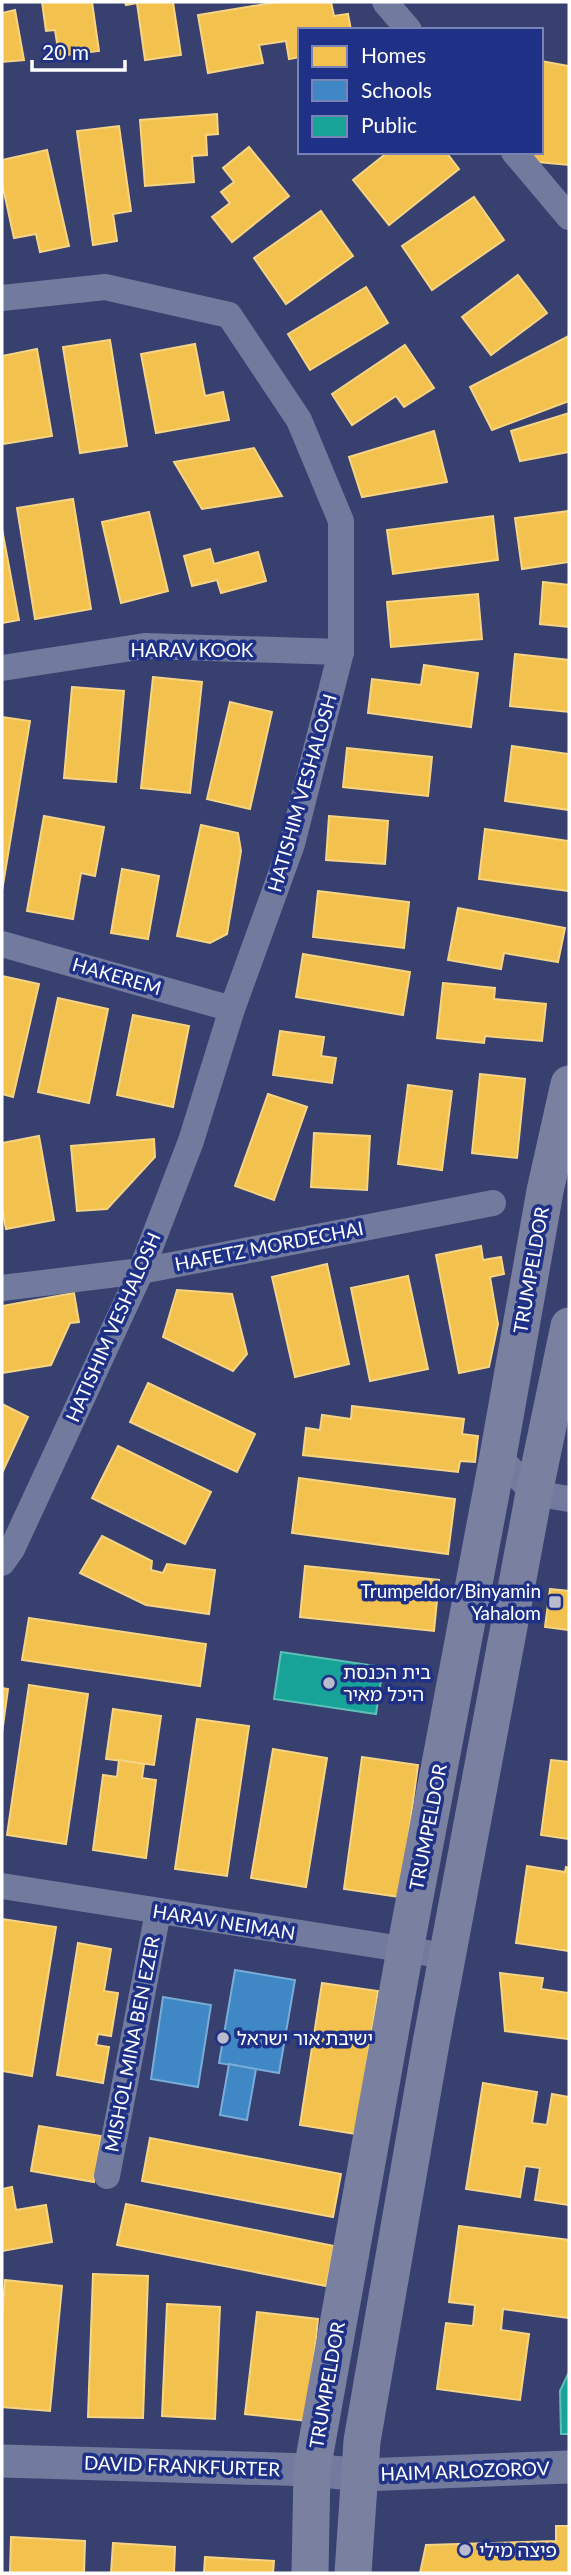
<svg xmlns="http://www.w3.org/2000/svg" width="571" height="2575" font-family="Lato,'Noto Sans Hebrew',sans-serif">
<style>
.homes{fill:#f2c14e;stroke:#f6d483;stroke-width:2}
.schools{fill:#3f88c5;stroke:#79acd6;stroke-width:2}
.public{fill:#17a398;stroke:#5dbfb7;stroke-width:2}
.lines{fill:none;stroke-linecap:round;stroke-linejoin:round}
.minor{stroke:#727a9d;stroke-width:26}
.tertiary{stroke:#727a9d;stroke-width:33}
.secondary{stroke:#7980a0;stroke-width:37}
.poi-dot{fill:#b9bccd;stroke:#1f3187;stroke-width:2.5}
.labels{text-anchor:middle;stroke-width:7;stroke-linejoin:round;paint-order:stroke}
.street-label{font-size:19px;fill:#fff;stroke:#1f3187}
.poi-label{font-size:19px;fill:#fff;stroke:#1f3187;text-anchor:start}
</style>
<rect width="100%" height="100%" fill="#37406f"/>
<g class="homes">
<polygon points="42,2 92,2 99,51 59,56 55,30 46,31"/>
<polygon points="125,2 173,2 181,55 145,60 137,3 126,5"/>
<polygon points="278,2 331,2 334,16 348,14 351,30 300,30 300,57 289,59 286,41 259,45 263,63 208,73 198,15"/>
<polygon points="15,10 24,60 2,62 2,13"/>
<polygon points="541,61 569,66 569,165 527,161 529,152 541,152"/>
<polygon points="217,114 218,134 206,135 207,155 192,156 194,182 145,186 140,120"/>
<polygon points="119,126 131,211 113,214 117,241 93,245 77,131"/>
<polygon points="249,147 289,196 232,242 212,217 230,203 221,192 234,182 223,168"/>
<polygon points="47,150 69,246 40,252 36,234 14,238 2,183 2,160"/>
<polygon points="388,152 446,152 459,169 389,225 353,180"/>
<polygon points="474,197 504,240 432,290 402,246"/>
<polygon points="321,211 353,256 286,304 254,258"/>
<polygon points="518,275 547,313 491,355 462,317"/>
<polygon points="366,287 388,323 310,370 288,334"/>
<polygon points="569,336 569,401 492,430 470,387"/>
<polygon points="110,340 127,446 80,453 63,347"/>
<polygon points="195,344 205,396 223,392 229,420 156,433 141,354"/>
<polygon points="405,345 434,388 404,407 396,396 352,425 332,394"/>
<polygon points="37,349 52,436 3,444 2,356"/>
<polygon points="569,413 569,452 520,461 511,431"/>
<polygon points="434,431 447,482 362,497 349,457"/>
<polygon points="254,448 282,496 202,509 174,462"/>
<polygon points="73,499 91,609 35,619 17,508"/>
<polygon points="569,511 569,562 522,569 515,518"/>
<polygon points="149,512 168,591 121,603 102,522"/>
<polygon points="493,516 498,560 393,574 387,530"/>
<polygon points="2,529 19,620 2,623"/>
<polygon points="210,549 214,564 258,552 266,581 221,593 217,580 192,586 184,556"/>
<polygon points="543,582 569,585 569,627 540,624"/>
<polygon points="478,594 482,639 391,647 387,602"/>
<polygon points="515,654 569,660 569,712 510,706"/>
<polygon points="424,665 478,673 471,727 368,713 372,679 421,685"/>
<polygon points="153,677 202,682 190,793 141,788"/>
<polygon points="72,687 124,691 116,782 64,778"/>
<polygon points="230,702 272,712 250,809 207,799"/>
<polygon points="2,717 30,721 2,891"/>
<polygon points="512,746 569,754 569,810 505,801"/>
<polygon points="347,748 432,757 428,796 343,787"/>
<polygon points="44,816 104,827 95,876 81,873 73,919 27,911"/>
<polygon points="329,816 388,821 385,864 326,860"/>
<polygon points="201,825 238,833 241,851 227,934 210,943 177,936"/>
<polygon points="485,829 569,841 569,891 479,879"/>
<polygon points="122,869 159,876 148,939 111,933"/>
<polygon points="318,891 409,902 404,948 313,937"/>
<polygon points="458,908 565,928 558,962 504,953 501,969 448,960"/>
<polygon points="303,954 410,972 403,1015 296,997"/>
<polygon points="2,976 39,984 13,1097 2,1094"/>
<polygon points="443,983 495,988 494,999 546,1004 542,1041 485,1036 484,1043 437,1038"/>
<polygon points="58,998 108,1009 89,1103 38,1092"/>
<polygon points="133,1015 189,1026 173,1107 117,1095"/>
<polygon points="280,1031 324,1037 321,1056 336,1058 332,1083 273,1075"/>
<polygon points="480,1074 525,1079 517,1158 472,1153"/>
<polygon points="408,1085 452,1091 442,1170 398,1164"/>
<polygon points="268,1094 307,1107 274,1200 235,1186"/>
<polygon points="314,1133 370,1136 367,1190 311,1187"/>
<polygon points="39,1136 54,1220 6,1229 2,1209 2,1143"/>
<polygon points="154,1139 155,1157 107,1209 77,1211 71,1146"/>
<polygon points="481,1246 483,1260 501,1257 504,1274 490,1277 498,1324 489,1367 459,1373 436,1255"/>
<polygon points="327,1264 349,1364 295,1377 272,1277"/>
<polygon points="408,1276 428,1369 370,1381 351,1288"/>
<polygon points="177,1290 232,1294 247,1354 233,1371 163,1337"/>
<polygon points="74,1293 79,1322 70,1323 51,1365 2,1373 2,1306"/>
<polygon points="148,1383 255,1434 237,1472 130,1422"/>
<polygon points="2,1404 28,1417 2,1473"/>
<polygon points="352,1406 464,1419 462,1434 478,1436 475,1462 460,1461 458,1472 303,1455 306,1428 320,1430 322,1415 351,1419"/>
<polygon points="118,1446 211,1492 185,1544 92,1498"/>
<polygon points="299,1478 455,1499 448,1554 292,1533"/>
<polygon points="102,1536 152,1561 151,1570 163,1573 167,1564 215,1570 209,1614 146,1605 80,1573"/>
<polygon points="305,1566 439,1580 434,1631 300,1617"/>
<polygon points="550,1589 569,1591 569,1630 545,1627"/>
<polygon points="29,1618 206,1644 200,1686 22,1660"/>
<polygon points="29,1685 88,1694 66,1844 7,1835"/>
<polygon points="2,1688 8,1689 2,1733"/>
<polygon points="113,1709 161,1716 154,1765 106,1759"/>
<polygon points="197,1719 249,1726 227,1876 175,1869"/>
<polygon points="273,1749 327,1758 306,1887 251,1878"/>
<polygon points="362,1757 418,1765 400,1897 344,1889"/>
<polygon points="119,1760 144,1764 142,1778 156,1780 146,1858 93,1850 103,1775 117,1777"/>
<polygon points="551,1760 569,1762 569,1839 541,1835"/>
<polygon points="527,1866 565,1872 566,1867 569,1868 569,1951 516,1943"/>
<polygon points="2,1919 56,1927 32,2076 2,2071"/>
<polygon points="78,1943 111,1949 104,1991 118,1993 111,2036 98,2034 96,2045 109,2047 103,2083 57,2075"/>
<polygon points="500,1973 543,1978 541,1989 569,1993 569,2039 505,2031"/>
<polygon points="322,1983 378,1991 356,2134 300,2125"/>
<polygon points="483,2083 537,2092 532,2123 547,2125 552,2094 569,2097 569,2205 535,2200 540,2168 525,2166 520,2197 466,2189"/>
<polygon points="39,2126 101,2136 94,2182 31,2171"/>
<polygon points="150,2138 341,2174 333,2217 142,2181"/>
<polygon points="12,2187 16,2210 46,2205 52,2242 2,2251 2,2189"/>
<polygon points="126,2204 334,2246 326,2286 117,2245"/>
<polygon points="459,2226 569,2240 569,2318 503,2309 501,2330 529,2334 520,2400 437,2389 446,2323 473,2326 475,2305 449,2302"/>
<polygon points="93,2274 148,2276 143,2418 88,2417"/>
<polygon points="5,2280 62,2286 50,2411 2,2407 2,2319"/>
<polygon points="167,2304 220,2307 215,2419 162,2416"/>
<polygon points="257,2312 318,2319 307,2421 245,2414"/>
<polygon points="556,2526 569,2526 569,2573 420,2573 426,2545 556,2541"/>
<polygon points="11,2537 85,2541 84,2573 10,2573"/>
<polygon points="113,2543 175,2547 174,2573 111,2573"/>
<polygon points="205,2557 274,2561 273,2573 204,2573"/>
</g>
<g class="schools">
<polygon points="235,1970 295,1980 279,2073 219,2063"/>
<polygon points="163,1997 211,2005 198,2087 151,2079"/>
<polygon points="229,2064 256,2069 247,2120 220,2115"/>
</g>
<g class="public">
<polygon points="281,1652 383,1667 376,1714 274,1699"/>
<polygon points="569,2372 569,2434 561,2434 560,2391"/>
</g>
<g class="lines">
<g class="minor">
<polyline points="385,2 409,30"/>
<polyline points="514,152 569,217"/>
<polyline points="2,298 105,287 229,315 299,420 341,521 341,652 292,844 232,1009 191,1141 141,1271 12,1549 2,1563"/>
<polyline points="2,668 145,646 341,652"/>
<polyline points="2,944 232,1009"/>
<polyline points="2,1288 141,1271 493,1203"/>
<polyline points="498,1456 534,1493 569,1499"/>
<polyline points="2,1886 446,1956"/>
<polyline points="107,2176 158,1912"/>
</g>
<polyline class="tertiary" points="2,2461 312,2470 362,2475 569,2467"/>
<g class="secondary">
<polyline points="310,2573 312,2470 405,1950 498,1456 545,1191 569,1084"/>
<polyline points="353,2573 362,2441 431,2043 534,1493 569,1326"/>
</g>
</g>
<g class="poi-dot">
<rect x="548" y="1595" width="14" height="14" rx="3.5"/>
<circle cx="329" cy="1683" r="7"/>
<circle cx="223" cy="2038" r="7"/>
<circle cx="465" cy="2550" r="7"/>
</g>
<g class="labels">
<g class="street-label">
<text x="192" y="657">HARAV KOOK</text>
<text transform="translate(302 793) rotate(-74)" y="7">HATISHIM VESHALOSH</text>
<text transform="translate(117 976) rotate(16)" y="7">HAKEREM</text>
<text transform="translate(269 1246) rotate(-11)" y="7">HAFETZ MORDECHAI</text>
<text transform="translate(531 1270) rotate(-80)" y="7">TRUMPELDOR</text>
<text transform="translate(113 1327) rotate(-66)" y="7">HATISHIM VESHALOSH</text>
<text transform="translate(428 1827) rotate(-79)" y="7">TRUMPELDOR</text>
<text transform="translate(224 1922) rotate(9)" y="7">HARAV NEIMAN</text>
<text transform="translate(132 2044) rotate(-79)" y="7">MISHOL MINA BEN EZER</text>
<text transform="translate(327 2385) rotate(-80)" y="7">TRUMPELDOR</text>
<text transform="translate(182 2466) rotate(2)" y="7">DAVID FRANKFURTER</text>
<text transform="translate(465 2471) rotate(-2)" y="7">HAIM ARLOZOROV</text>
</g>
<g class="poi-label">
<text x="541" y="1598" text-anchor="end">Trumpeldor/Binyamin<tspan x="541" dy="22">Yahalom</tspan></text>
<text x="343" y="1679">בית הכנסת<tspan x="343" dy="22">היכל מאיר</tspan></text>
<text x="237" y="2045">ישיבת אור ישראל</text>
<text x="479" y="2557">פיצה מילי</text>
</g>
</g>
<rect width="571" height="2575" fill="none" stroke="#ffffff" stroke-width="7"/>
<rect x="298" y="28" width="245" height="126" fill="#1f3187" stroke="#7983b7" stroke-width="2"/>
<rect x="312" y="46" width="35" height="21" fill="#f2c14e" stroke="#7983b7" stroke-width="2"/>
<text x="361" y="63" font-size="21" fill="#ffffff">Homes</text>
<rect x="312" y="80" width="35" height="21" fill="#3f88c5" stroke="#7983b7" stroke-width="2"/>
<text x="361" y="98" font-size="21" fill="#ffffff">Schools</text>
<rect x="312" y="116" width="35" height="21" fill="#17a398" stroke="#7983b7" stroke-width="2"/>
<text x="361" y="133" font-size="21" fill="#ffffff">Public</text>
<path d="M32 60v10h93v-10" fill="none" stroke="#ffffff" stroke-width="3.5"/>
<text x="42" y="60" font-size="21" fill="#ffffff" stroke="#1f3187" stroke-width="5" paint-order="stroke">20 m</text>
</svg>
